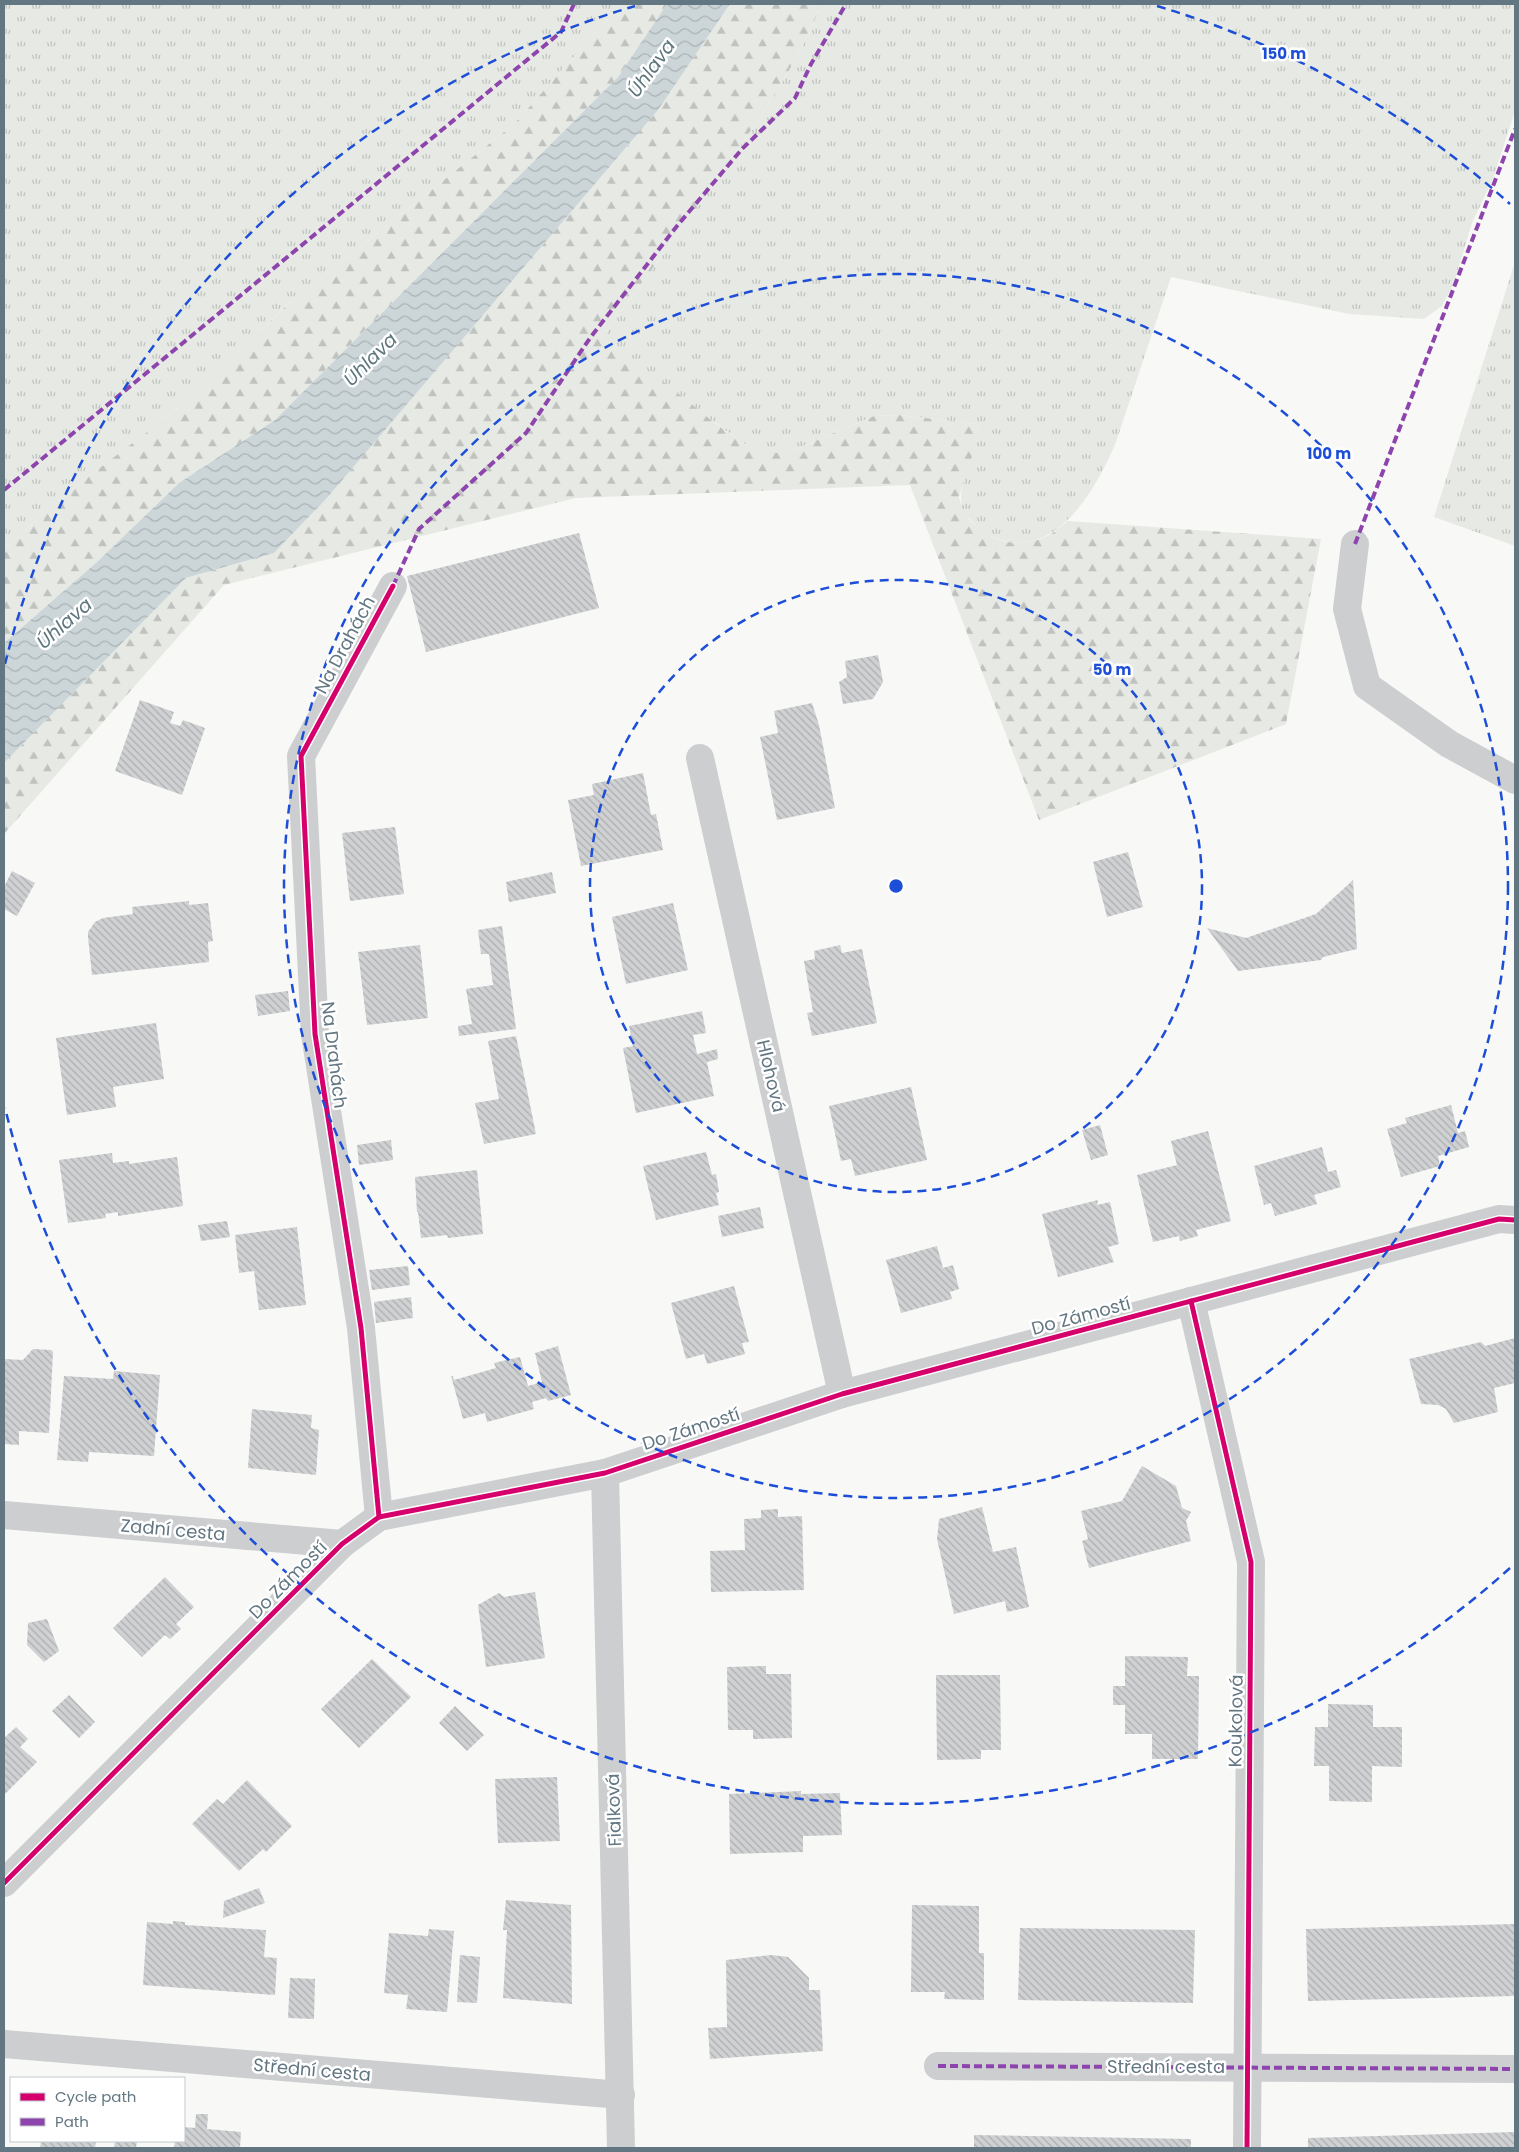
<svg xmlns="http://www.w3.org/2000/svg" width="1519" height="2152" font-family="Poppins,sans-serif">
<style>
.grass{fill:url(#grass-tufts)}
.forest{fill:url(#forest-firs)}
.water{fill:url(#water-waves)}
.building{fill:url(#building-back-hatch)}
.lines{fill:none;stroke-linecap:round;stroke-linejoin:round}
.street{stroke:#cdcecf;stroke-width:28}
.quiet{stroke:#8e44ad;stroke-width:4;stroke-dasharray:8 4;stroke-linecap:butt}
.cycleway-casing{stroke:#fff;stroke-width:8}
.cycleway{stroke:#d6006c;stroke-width:5}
.ring{fill:none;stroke:#1d4ed8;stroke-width:2.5;stroke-dasharray:9 6}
.labels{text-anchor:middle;stroke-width:5;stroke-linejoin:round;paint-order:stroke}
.street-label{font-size:18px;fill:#637782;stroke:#fff}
.water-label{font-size:19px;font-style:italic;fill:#5e767c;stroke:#fff}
.centre{fill:#1d4ed8;stroke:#fff;stroke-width:2.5}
.ring-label{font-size:15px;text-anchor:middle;font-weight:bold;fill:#1d4ed8;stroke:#fff;stroke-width:5;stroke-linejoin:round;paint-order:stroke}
</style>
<defs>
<pattern id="grass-tufts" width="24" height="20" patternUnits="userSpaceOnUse" patternTransform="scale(1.25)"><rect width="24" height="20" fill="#e7eae4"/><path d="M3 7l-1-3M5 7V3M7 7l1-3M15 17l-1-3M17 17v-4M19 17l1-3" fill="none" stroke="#bfc2be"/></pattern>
<pattern id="forest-firs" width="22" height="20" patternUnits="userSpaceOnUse" patternTransform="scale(1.25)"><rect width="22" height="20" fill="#e7eae4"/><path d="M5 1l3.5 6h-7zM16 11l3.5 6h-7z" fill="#bfc2be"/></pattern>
<pattern id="water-waves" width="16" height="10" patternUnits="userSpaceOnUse" patternTransform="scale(1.25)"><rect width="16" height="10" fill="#ccd6d8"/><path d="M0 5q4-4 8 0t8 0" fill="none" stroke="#a9b2b5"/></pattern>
<pattern id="building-back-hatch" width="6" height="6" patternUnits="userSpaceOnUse" patternTransform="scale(1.25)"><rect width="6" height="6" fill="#cfd1d2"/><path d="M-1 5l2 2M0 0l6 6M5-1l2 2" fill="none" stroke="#acaeb0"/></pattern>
</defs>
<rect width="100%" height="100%" fill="#f8f8f7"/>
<g class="grass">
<polygon points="4,4 621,4 514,124 285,307 184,404 72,489 4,549"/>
<path d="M821,4H1515V111L1493,179L1472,223L1454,283L1442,306L1424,319L1349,314L1171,277L1116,442C1099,483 1062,551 1010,542C992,539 980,532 969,518H965C953,494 971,458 979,434L977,424L899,415L874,416L796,449L777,454L749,447L602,342L609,327C656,264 703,201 747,136C775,94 804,51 821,4Z"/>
<polygon points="1515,262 1515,546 1434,517"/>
</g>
<g class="forest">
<polygon points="621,4 667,4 618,77 275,420 179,483 97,562 4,643 4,549 72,489 184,404 285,307 514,124"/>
<path d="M730,4H821C804,51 775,94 747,136C703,201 656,264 609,327L603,342L655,375L716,424L749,447L777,453L796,449L874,416L899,415L977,424L979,434L959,497L965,518H968C988,541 1016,550 1045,537C1053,534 1061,526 1068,521L1321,539L1286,724L1039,820L910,485L576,498L224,585L4,834V763L186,578L274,553L327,498L658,110Z"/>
</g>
<polygon class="water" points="667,4 730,4 658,110 327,498 274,553 186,578 4,763 4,643 97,562 179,483 275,420 618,77"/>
<g class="building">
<polygon points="579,533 599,608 426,652 407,576"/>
<polygon points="878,655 883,682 873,699 843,704 839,682 847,677 845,661"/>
<polygon points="140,700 174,712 170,723 180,726 183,720 205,728 182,795 115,771"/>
<polygon points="812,703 819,725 835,808 777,820 760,737 778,733 774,711"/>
<polygon points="643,773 651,815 656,814 663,850 581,866 568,800 594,795 592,784"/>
<polygon points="395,827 404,894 350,901 342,833"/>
<polygon points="1128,852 1143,907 1107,917 1093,862"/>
<polygon points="12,871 35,883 17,916 4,909 4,887"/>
<polygon points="552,872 556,893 509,902 506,882"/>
<polygon points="1353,880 1357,949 1323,957 1321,960 1238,971 1207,928 1246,938 1316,914"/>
<polygon points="189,901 189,905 208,903 213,941 208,942 209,962 92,975 88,937 88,932 95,922 103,918 133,914 132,907"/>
<polygon points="673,903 688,970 626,984 612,917"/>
<polygon points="502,926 516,1029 459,1036 458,1026 472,1024 466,989 493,985 489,954 481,954 478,930"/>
<polygon points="420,945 428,1018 367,1025 358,952"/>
<polygon points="840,945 842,953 862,949 877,1023 812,1036 807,1013 813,1012 804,961 815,959 814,951"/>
<polygon points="288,991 290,1011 258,1016 255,995"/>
<polygon points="702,1011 706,1033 693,1035 697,1054 717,1049 718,1059 707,1062 714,1096 636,1113 623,1048 633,1046 629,1026"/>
<polygon points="156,1023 164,1079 113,1087 116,1107 67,1115 56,1038"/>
<polygon points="516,1036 536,1134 484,1144 475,1103 499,1099 488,1041"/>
<polygon points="911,1087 927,1160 855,1176 851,1159 841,1161 829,1106"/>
<polygon points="1451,1105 1458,1133 1465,1131 1469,1147 1438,1156 1440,1166 1401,1177 1387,1129 1407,1123 1405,1118"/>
<polygon points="1100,1125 1108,1155 1091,1160 1082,1130"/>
<polygon points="1208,1131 1231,1221 1196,1230 1198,1236 1180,1241 1179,1236 1153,1242 1137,1175 1177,1165 1171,1141"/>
<polygon points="391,1140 393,1160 359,1165 357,1145"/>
<polygon points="1322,1147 1328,1172 1336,1170 1341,1187 1314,1195 1317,1204 1275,1216 1271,1203 1264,1205 1254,1166"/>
<polygon points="706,1152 712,1175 716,1174 719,1192 716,1193 719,1205 656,1220 643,1166"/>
<polygon points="112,1153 113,1163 129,1161 129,1164 177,1157 183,1206 118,1216 118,1212 105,1214 106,1218 68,1223 59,1160"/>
<polygon points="477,1170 483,1234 448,1238 447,1235 421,1238 418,1212 417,1212 415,1177"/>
<polygon points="1098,1200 1097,1205 1110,1202 1119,1244 1108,1247 1114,1262 1058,1277 1042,1214"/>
<polygon points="760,1207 764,1228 722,1237 718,1216"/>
<polygon points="227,1221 230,1237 201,1241 198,1225"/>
<polygon points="297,1227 306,1305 259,1310 254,1271 239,1273 235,1235"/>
<polygon points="937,1246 943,1268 953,1265 959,1289 950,1292 952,1299 901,1313 886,1260"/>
<polygon points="408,1266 410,1285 372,1290 369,1270"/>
<polygon points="734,1286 749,1342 742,1343 745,1354 707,1364 704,1354 686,1359 671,1303"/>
<polygon points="411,1297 413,1318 376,1323 374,1302"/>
<polygon points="1515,1338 1515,1383 1494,1388 1498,1412 1454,1423 1446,1409 1438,1405 1421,1404 1409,1359 1481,1342 1485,1346"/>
<polygon points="558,1346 571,1395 548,1401 546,1398 532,1402 534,1409 487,1422 485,1413 463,1419 451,1376 453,1376 454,1380 496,1368 494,1363 520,1357 528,1386 542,1382 535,1353"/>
<polygon points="33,1349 51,1350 53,1352 49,1433 19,1431 19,1445 4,1444 4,1359 23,1360"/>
<polygon points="114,1371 160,1375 154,1456 89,1452 88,1462 57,1460 64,1376 113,1379"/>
<polygon points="252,1409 312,1415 311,1428 319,1430 316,1475 248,1468"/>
<polygon points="1142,1466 1176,1486 1182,1508 1191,1512 1186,1521 1191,1541 1089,1568 1082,1541 1088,1539 1081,1511 1122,1501"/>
<polygon points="982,1507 993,1552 1016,1547 1029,1607 1007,1612 1005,1601 954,1614 937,1539 939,1519"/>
<polygon points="778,1509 778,1517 802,1516 804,1590 711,1592 710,1551 745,1550 744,1519 761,1518 761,1510"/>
<polygon points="165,1577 194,1607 176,1624 181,1629 170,1639 165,1635 142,1657 113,1628"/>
<polygon points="535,1592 545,1658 486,1667 478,1605 499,1593 504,1597"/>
<polygon points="47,1619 59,1651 44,1662 27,1645 28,1623"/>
<polygon points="1125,1656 1188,1657 1187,1676 1199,1676 1198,1759 1152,1759 1152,1734 1125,1734 1125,1705 1113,1705 1113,1686 1125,1686"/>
<polygon points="372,1659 411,1697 359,1748 321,1709"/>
<polygon points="766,1666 766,1674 791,1674 792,1738 753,1739 753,1730 728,1730 727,1667"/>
<polygon points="936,1675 1000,1675 1001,1750 981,1750 981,1759 937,1760"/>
<polygon points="69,1695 95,1722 79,1738 52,1711"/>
<polygon points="1328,1704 1373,1705 1373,1727 1402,1727 1402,1767 1372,1766 1372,1802 1329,1801 1329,1766 1314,1766 1315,1727 1328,1727"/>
<polygon points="455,1706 484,1735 467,1751 439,1723"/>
<polygon points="16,1727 28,1739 20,1747 37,1762 4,1795 4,1738"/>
<polygon points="557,1777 560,1841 498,1843 495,1779"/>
<polygon points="247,1780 292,1826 266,1852 263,1849 239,1871 192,1824 217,1799 223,1804"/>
<polygon points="801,1791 801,1794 840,1793 842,1835 803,1836 803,1852 730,1854 729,1794"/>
<polygon points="259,1888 265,1903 223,1918 224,1901"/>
<polygon points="506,1900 571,1905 572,2004 503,1998 507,1930 503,1930"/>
<polygon points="912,1905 979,1906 979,1953 984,1953 984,2000 944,1999 945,1992 911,1992"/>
<polygon points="173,1921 185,1922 185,1925 266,1930 264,1957 277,1958 275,1995 143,1985 147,1922 173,1924"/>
<polygon points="1515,1924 1515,1996 1308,2001 1306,1929"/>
<polygon points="1020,1928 1195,1930 1193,2003 1018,2000"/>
<polygon points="429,1929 454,1931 447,2012 406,2009 408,1995 384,1993 389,1933 428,1936"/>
<polygon points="460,1955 480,1957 477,2003 457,2002"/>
<polygon points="771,1955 788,1957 809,1978 809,1990 820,1990 823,2051 710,2059 708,2028 727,2027 726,1960"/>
<polygon points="290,1978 315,1979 314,2019 288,2018"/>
<polygon points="196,2114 208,2114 207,2129 241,2132 240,2148 174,2148 175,2141 184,2141 184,2127 195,2128"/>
<polygon points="1515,2132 1515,2148 1308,2148 1308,2138"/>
<polygon points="974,2135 1191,2139 1191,2148 974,2148"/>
<polygon points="41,2141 96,2141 95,2148 40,2148"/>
<polygon points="115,2141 137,2141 136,2148 114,2148"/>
</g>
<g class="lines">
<g class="street">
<polyline points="1355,544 1347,609 1367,686 1449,744 1515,780"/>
<polyline points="700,758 842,1394"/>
<polyline points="1191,1301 1251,1562 1247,2148"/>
<polyline points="605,1473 621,2148"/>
<polyline points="4,1515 342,1544"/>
<polyline points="379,1517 361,1328 315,1034 301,756 393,586"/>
<polyline points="4,1883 342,1544 379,1517 605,1473 842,1394 1499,1219 1515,1220"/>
<polyline points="4,2044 621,2095"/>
<polyline points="938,2066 1515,2069"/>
</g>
<g class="quiet">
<polyline points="4,490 561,32 574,4"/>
<polyline points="1355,544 1515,129"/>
<polyline points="393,586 419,529 526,433 590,338 677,226 742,149 795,98 811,64 846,4"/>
<polyline points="938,2066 1515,2069"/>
</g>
<g class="cycleway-casing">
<g id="cycleway">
<polyline points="1191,1301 1251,1562 1247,2148"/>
<polyline points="379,1517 361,1328 315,1034 301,756 393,586"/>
<polyline points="4,1883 342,1544 379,1517 605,1473 842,1394 1499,1219 1515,1220"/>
</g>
</g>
<use href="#cycleway" class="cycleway"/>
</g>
<g class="ring">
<circle cx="896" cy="886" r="306"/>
<circle cx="896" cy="886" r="612"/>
<path d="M1510 1568A918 918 0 0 1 5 1108M5 664A918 918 0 0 1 635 6M1157 6A918 918 0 0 1 1510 204"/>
</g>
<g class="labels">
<g class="street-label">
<text transform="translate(345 645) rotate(-62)" y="6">Na Drahách</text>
<text transform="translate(334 1055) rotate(83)" y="6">Na Drahách</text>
<text transform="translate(771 1076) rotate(77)" y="6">Hlohová</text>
<text transform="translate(1081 1316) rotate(-15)" y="6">Do Zámostí</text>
<text transform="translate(691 1429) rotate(-18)" y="6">Do Zámostí</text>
<text transform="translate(173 1530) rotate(5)" y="6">Zadní cesta</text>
<text transform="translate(288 1580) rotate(-45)" y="6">Do Zámostí</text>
<text transform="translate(1236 1721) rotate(-89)" y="6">Koukolová</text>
<text transform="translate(614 1810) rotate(-92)" y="6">Fialková</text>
<text x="1166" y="2073">Střední cesta</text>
<text transform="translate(312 2070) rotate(5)" y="6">Střední cesta</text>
</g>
<g class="water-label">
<text transform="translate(651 68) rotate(-54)" y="7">Úhlava</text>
<text transform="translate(370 359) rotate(-45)" y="7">Úhlava</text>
<text transform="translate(64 623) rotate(-41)" y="7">Úhlava</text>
</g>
</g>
<circle cx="896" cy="886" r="8" class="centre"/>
<g class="ring-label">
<text x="1284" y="59">150 m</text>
<text x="1329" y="459">100 m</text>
<text x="1112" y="675">50 m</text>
</g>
<rect width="1519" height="2152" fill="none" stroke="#637782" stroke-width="10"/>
<rect x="10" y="2077" width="175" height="65" fill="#ffffff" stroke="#c1c9cd"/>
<rect x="20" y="2093" width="25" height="8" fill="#d6006c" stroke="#c1c9cd"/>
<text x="55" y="2102" font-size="15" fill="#637782">Cycle path</text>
<rect x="20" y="2118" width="25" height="8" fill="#8e44ad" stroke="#c1c9cd"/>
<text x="55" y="2127" font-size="15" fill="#637782">Path</text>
</svg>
